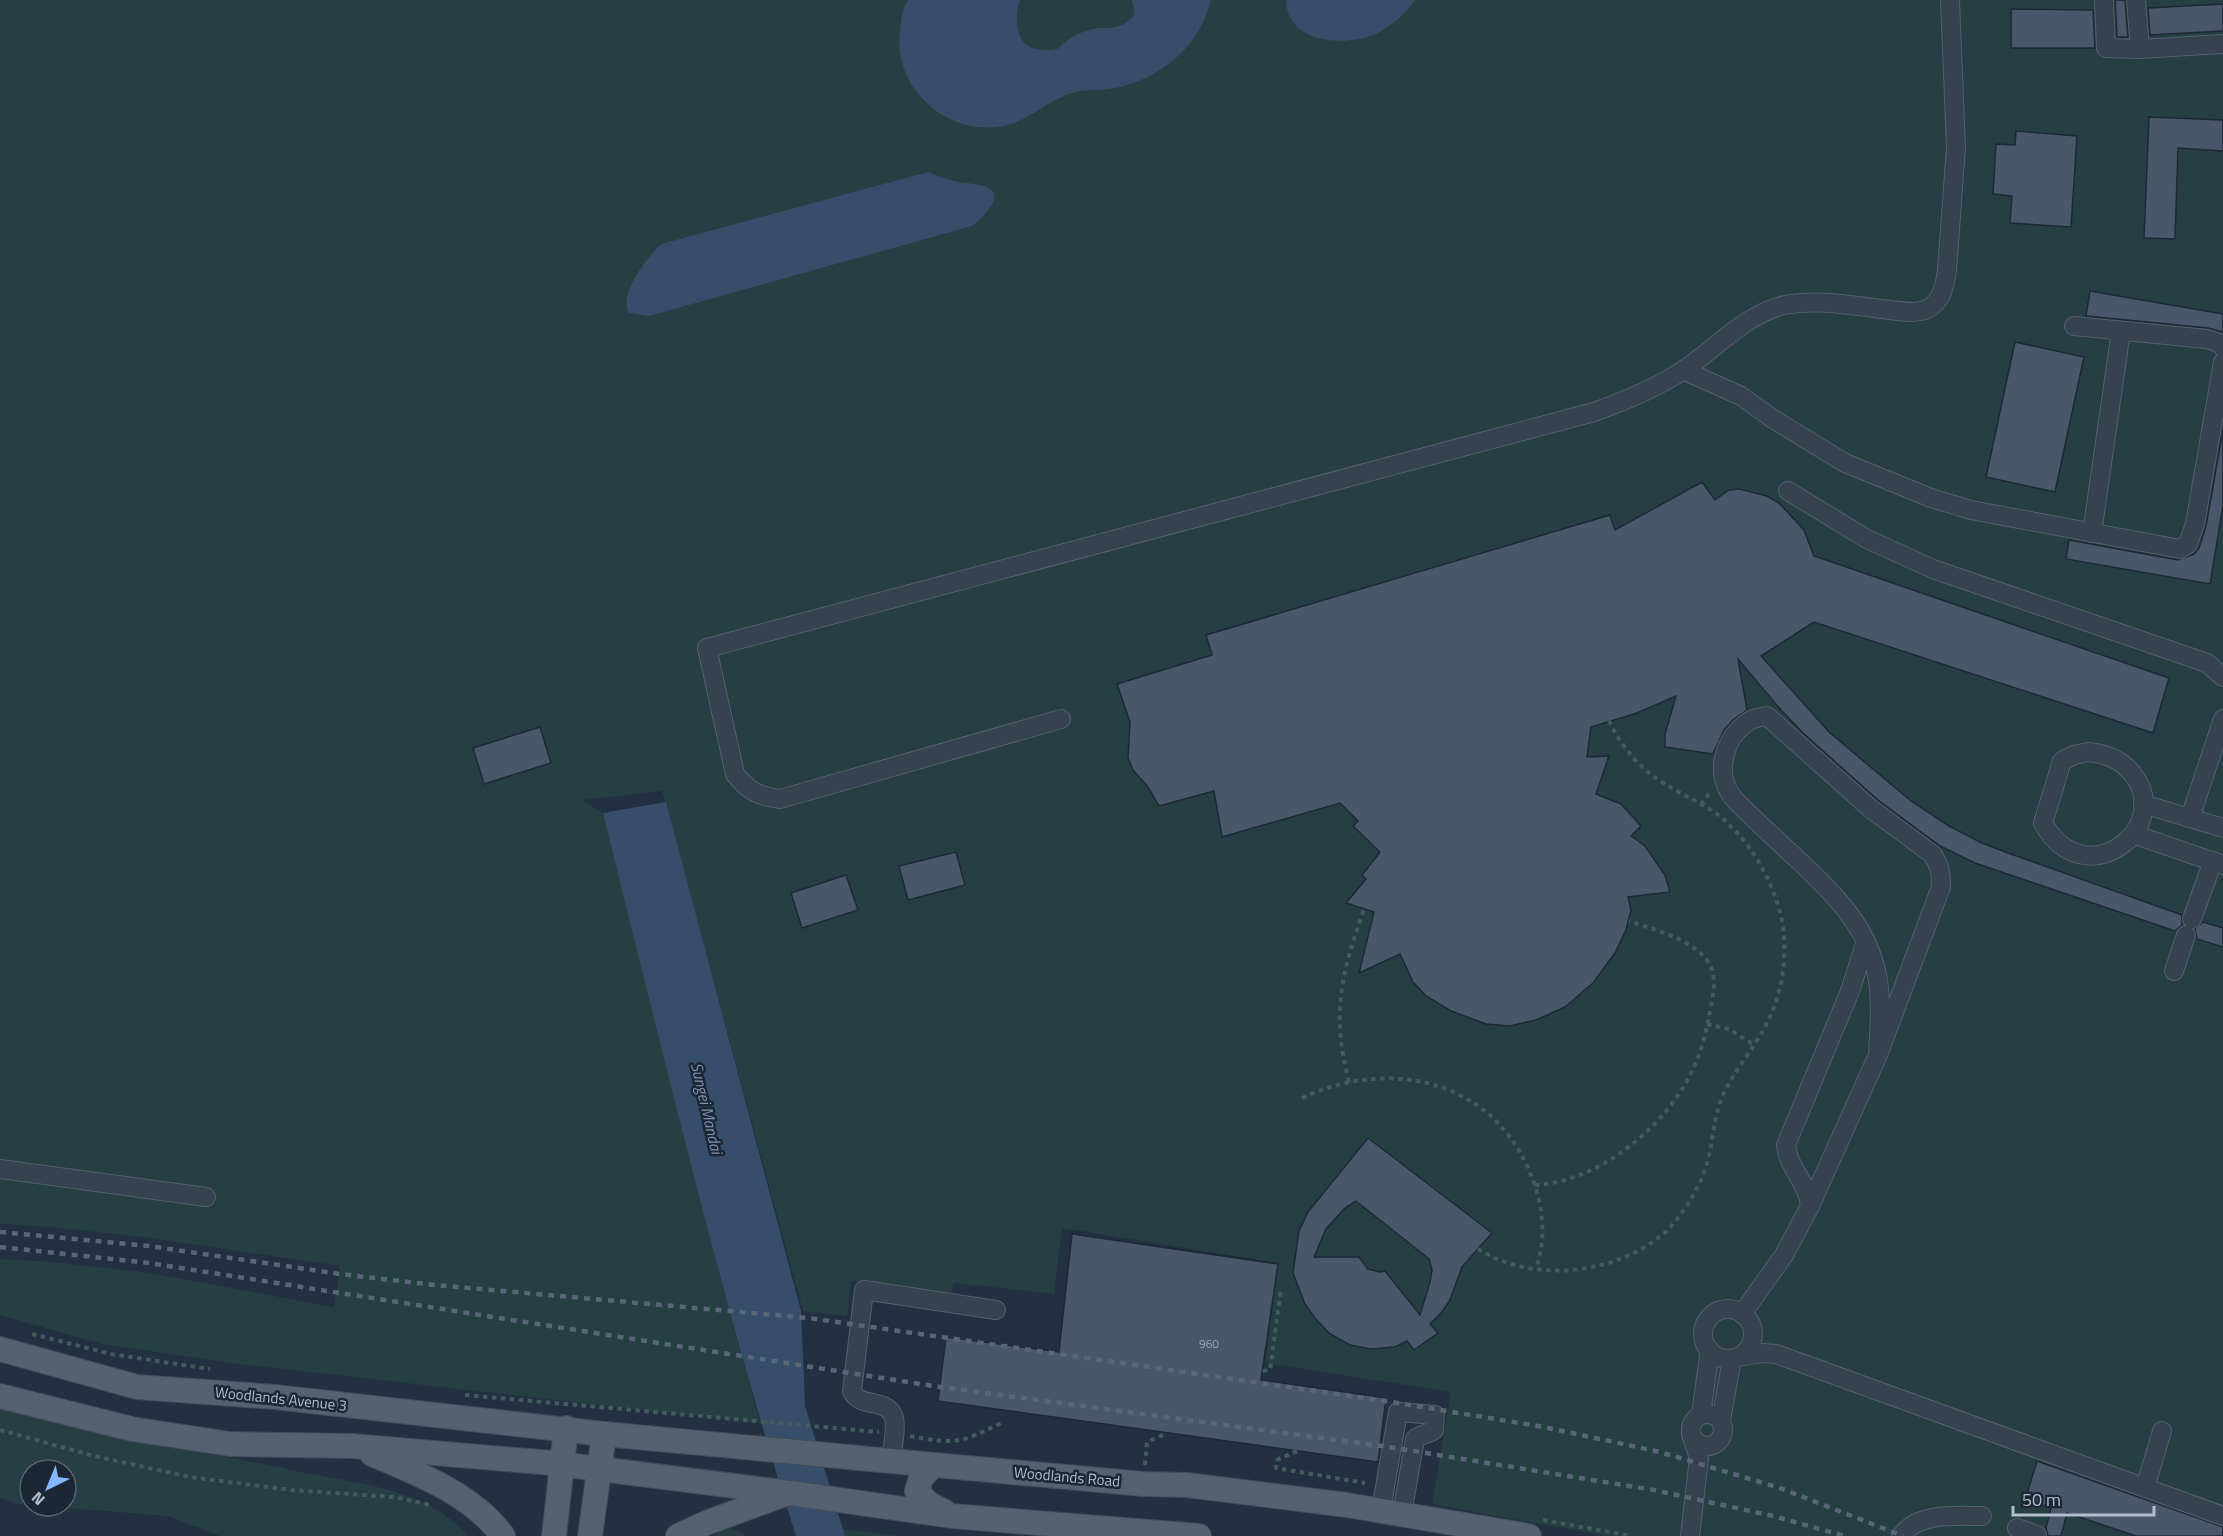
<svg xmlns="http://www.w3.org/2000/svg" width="2223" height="1536" font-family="'Titillium Web',sans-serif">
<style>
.green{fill:#253f42}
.water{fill:#374e6b}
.building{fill:#49576a;stroke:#1e2937;stroke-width:1.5;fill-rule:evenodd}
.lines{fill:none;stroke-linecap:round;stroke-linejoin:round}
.minor-casing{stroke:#55606e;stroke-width:20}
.major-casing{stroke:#414b59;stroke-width:26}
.path{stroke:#435c5e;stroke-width:4;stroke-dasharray:4.5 4.5;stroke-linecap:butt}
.minor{stroke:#374250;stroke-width:18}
.major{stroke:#556170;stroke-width:24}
.rail{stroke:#596678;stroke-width:4.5;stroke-dasharray:6 6;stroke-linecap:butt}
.labels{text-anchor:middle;stroke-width:5;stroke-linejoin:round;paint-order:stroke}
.number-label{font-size:12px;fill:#99a4b3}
.street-label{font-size:15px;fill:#b4bdcb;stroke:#1c2735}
.water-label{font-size:16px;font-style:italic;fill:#7a94b4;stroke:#1c2735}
</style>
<rect width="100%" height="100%" fill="#233041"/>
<g class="green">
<polygon points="0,0 2223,0 2223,1536 1605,1536 1432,1504 1451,1392 1265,1363 1278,1263 1062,1228 1054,1294 954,1283 951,1293 851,1281 847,1316 803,1311 662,791 582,800 603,813 713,1249 760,1423 239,1364 101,1344 0,1315 0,1259 52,1262 150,1273 334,1307 340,1266 150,1238 50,1227 0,1224"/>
<path d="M0,1406C44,1418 88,1432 132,1440C190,1451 248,1460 306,1473C362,1484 429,1490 468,1536H220L168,1516L41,1506H66V1470H30V1505L17,1504L0,1498Z"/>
<polygon points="729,1527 747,1536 713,1536"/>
<polygon points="843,1529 900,1536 845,1536"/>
</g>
<g class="water">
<path d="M908,0H1020C1013,20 1016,50 1043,50C1047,50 1053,50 1057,49C1060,48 1062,45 1064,43C1071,37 1081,32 1089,30C1108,25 1116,33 1133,17L1134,9L1132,0H1211C1200,45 1164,76 1120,87C1105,91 1090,89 1075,92C1045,100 1029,124 996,127C942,133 893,85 900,31C901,20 902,10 908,0Z"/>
<path d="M1286,0H1415C1406,13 1391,27 1376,34C1344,47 1287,44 1286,0Z"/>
<path d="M928,172C937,175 945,179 954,181C969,185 1011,182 988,210C983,216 979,222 972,226L649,316L629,313C618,294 647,258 661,244Z"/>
<path d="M666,802L801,1311L805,1406L845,1536H796C726,1317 673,1093 617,870L603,813Z"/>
</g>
<g class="building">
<polygon points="2115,0 2125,0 2128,37 2117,37"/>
<polygon points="2223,4 2223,31 2150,35 2148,8"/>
<polygon points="2011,9 2093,10 2095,48 2011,48"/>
<polygon points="2149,117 2223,120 2223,151 2178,148 2175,239 2144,238"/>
<polygon points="2016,131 2077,136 2071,227 2010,223 2012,196 1993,194 1996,144 2015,145"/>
<polygon points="2090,291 2223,314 2223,332 2208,328 2086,316"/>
<polygon points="2015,342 2084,357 2055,492 1986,477"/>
<polygon points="2223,430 2223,505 2210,584 2066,559 2069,540 2178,560 2194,554 2199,548 2206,526"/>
<polygon points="1702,482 1715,500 1729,490 1739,489 1767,496 1779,503 1804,530 1814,556 2169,678 2153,733 1814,622 1761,656 1829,732 1911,801 1949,826 1982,843 2008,853 2182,915 2182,925 2175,931 1975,863 1940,846 1878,800 1803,733 1781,710 1738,659 1747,710 1733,720 1724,730 1713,754 1665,747 1665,734 1676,696 1637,713 1591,727 1587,757 1609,756 1596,794 1621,804 1641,826 1631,836 1645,846 1665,875 1670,892 1628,897 1631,910 1626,930 1615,953 1593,983 1565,1007 1536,1020 1510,1026 1486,1024 1451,1011 1426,996 1413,982 1400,954 1359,973 1374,912 1346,903 1366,879 1362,875 1380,852 1353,826 1358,821 1340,803 1222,837 1214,791 1159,806 1148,787 1133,770 1128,758 1130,722 1117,684 1212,655 1206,635 1610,515 1615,530"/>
<polygon points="540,727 551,763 484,784 473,748"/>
<polygon points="956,852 965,885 908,900 899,866"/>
<polygon points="846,875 858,910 802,928 791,893"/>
<polygon points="2203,922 2223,928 2223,947 2197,939 2195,929"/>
<path d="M1368,1138L1492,1233L1462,1267L1450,1300L1442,1312L1430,1324L1438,1333L1414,1350L1407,1341L1395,1347L1371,1349L1350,1345L1330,1334L1315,1318L1305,1304L1293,1273L1299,1231L1308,1212ZM1356,1201L1429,1259L1432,1270L1430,1282L1420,1315L1385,1271L1380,1272L1368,1269L1359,1257H1314L1326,1229L1345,1208Z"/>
<polygon points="1072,1234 1278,1264 1261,1380 1386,1398 1378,1462 938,1401 946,1337 1059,1352"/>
<polygon points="2037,1461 2223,1527 2223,1536 2136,1536 2067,1513 2061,1536 2048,1536 2046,1528 2051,1508 2025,1500"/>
</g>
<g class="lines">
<g class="minor-casing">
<g id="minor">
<polyline points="2104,0 2106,48 2140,49 2223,44"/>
<polyline points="2136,0 2140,49"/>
<polyline points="2074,326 2207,339 2222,344 2223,348"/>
<polyline points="1683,370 1741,396 1773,419 1845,463 1931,498 1971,510 2180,549 2188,544 2195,524 2223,362"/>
<polyline points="1788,491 1867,539 1933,569 2207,663 2223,677"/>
<polyline points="2092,533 2121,331"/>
<path d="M1061,719L780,799C759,796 749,792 735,774L707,648L1594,412C1625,401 1657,388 1685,369C1716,348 1747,313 1785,305C1817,299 1849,305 1881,309C1895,310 1914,315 1927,309C1942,302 1945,285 1947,270L1956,147L1950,0"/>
<path d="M2088,752C2106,754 2120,759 2132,773C2176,827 2085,898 2043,823L2062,761L2074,755Z"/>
<polyline points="2143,804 2223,828"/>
<polyline points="2190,818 2223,719"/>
<polyline points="2133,834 2223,865"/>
<polyline points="2192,919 2213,861"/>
<polyline points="2174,971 2186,935"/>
<polyline points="0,1169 206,1197"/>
<path d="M1810,1206C1808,1183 1788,1168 1786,1145L1850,991L1866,941"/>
<circle cx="1728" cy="1334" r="25"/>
<path d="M1742,1314L1784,1255L1810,1206L1878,1055L1941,887C1941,874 1940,865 1932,854L1871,809L1767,716C1761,717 1754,718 1749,721C1723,738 1713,776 1735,800C1754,819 1774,838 1795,857C1833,893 1870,927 1878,981C1882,1005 1879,1031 1878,1055"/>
<polyline points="1738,1357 1762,1353 1776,1354 2223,1516"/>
<circle cx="1707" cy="1430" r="16"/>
<polyline points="1701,1414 1710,1350"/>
<polyline points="1721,1420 1732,1359"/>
<path d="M891,1461C892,1448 897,1430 894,1418C889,1397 859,1409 852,1391L864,1290L996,1310"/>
<polyline points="2145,1488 2162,1431"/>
<path d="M1381,1510L1398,1412L1435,1415L1434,1430C1428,1435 1420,1434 1415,1439L1402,1514"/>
<polyline points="2017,1528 2037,1535"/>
<polyline points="1690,1536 1699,1458 1691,1434"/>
<path d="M1901,1536C1918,1512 1955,1516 1982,1516"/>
</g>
</g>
<g class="major-casing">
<g id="major">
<polyline points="0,1349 137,1387 275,1397 604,1434 891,1461 1143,1484 1187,1485 1347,1505 1529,1536"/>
<polyline points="0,1396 132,1429 230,1444 352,1446 552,1463 790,1493 952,1516 1199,1536"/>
<path d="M372,1454C419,1474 472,1494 503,1536"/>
<polyline points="933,1465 921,1478 917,1491 928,1503 945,1512"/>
<polyline points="554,1536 566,1428"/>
<polyline points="590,1536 604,1434"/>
<polyline points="678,1536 706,1523 785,1494"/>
</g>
</g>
<g class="path">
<polyline points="1701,805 1711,791"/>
<polyline points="1707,1024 1729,1029 1754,1045"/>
<path d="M1349,1082C1331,1014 1341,974 1364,909"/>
<path d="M1302,1098C1389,1057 1493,1079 1531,1175C1543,1204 1547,1238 1536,1268"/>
<path d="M1535,1185C1602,1182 1673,1121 1697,1060C1703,1046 1706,1030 1709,1016C1713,997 1719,974 1706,959C1687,937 1654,930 1629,921"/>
<path d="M1478,1249C1530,1282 1609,1276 1658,1238C1674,1227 1693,1198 1701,1180C1714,1152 1711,1120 1724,1093C1736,1068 1755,1047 1767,1023C1784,991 1789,947 1780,912C1770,875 1748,838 1717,814C1700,802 1680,794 1662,782C1639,768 1621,745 1609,721"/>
<polyline points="32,1334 111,1354 210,1369"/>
<polyline points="1263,1371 1270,1370 1281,1289"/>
<polyline points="465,1395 879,1432"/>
<polyline points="0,1430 94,1456 190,1477 291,1490 394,1497 430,1505"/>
<path d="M910,1436C954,1445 961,1443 1001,1423"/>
<polyline points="1297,1451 1277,1460 1276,1468 1365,1483"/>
<polyline points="1145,1465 1147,1442 1167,1433"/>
<polyline points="1543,1520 1631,1536"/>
</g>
<use href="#minor" class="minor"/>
<use href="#major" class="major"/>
<g class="rail">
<polyline points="0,1232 149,1246 340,1274 435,1285 809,1318 1392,1402 1544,1427 1660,1452 1780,1488 1903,1536"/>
<polyline points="0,1247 149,1263 933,1386 1389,1447 1654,1490 1773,1516 1845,1536"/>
</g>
</g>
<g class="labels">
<g class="number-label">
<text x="1209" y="1348">960</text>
</g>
<g class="street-label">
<text transform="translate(281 1399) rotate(6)" y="5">Woodlands Avenue 3</text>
<text transform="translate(1067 1477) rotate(5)" y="5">Woodlands Road</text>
</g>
<g class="water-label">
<text transform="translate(707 1108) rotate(77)" y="6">Sungei Mandai</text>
</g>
</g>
<g transform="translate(48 1488) rotate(223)"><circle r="28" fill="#1c2735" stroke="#596371" stroke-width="1.5"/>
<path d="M0-4.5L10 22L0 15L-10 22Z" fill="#85b6ff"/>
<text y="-9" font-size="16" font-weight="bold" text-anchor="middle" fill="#b4bdcb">N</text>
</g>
<path d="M2013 1506v9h141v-9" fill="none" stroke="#b4bdcb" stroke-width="3"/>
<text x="2022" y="1506" font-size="18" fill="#b4bdcb" stroke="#1c2735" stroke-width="4.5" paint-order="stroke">50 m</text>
</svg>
